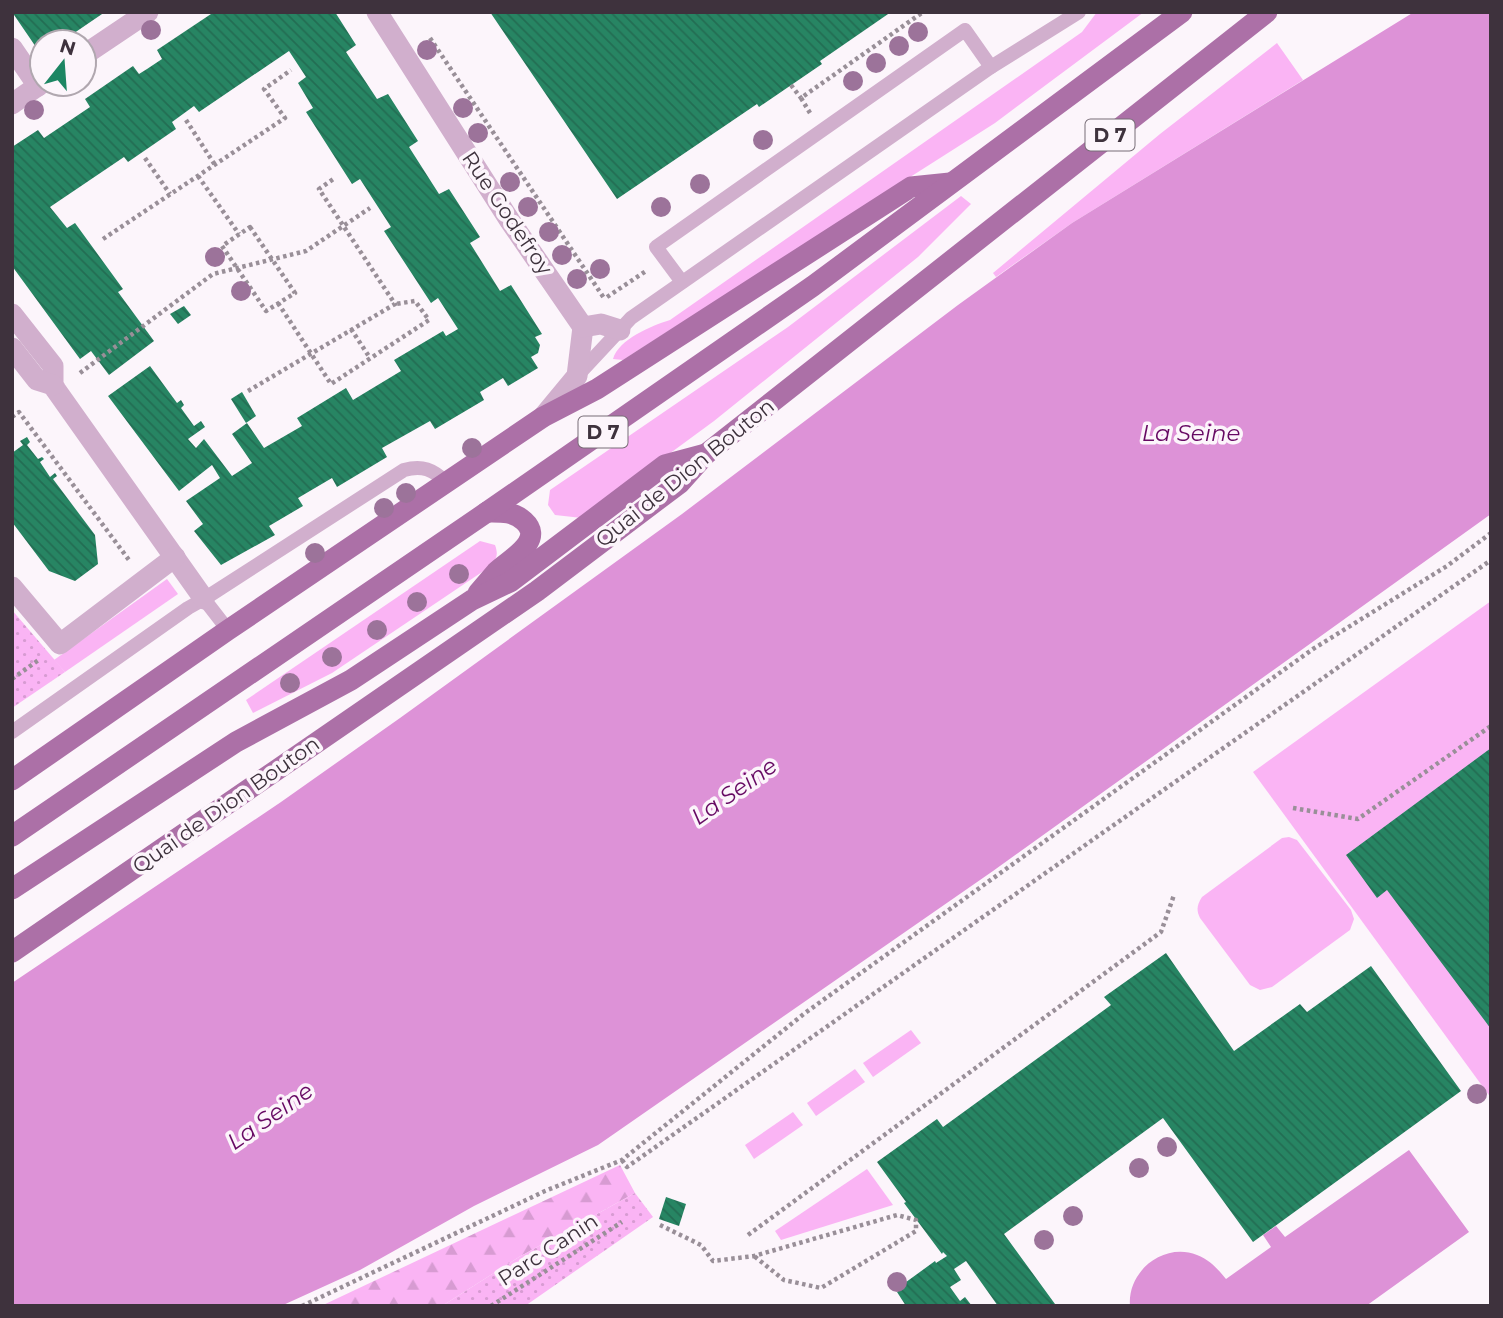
<svg xmlns="http://www.w3.org/2000/svg" width="1503" height="1318" font-family="Montserrat,sans-serif">
<style>
.grass{fill:#fab4f4}
.forest{fill:url(#forest-firs)}
.park{fill:url(#park-dots)}
.water{fill:#dd92d7}
.building{fill:url(#building-back-hatch)}
.lines{fill:none;stroke-linecap:round;stroke-linejoin:round}
.path{stroke:#998f98;stroke-width:4.5;stroke-dasharray:3.5 3.5;stroke-linecap:butt}
.service{stroke:#d1afcd;stroke-width:14}
.pedestrian{stroke:#d1afcd;stroke-width:21}
.minor{stroke:#d1afcd;stroke-width:21}
.primary{stroke:#ac70a7;stroke-width:21}
.tree{fill:#9c739a}
.labels{text-anchor:middle;stroke-width:7;stroke-linejoin:round;paint-order:stroke}
.shield{fill:#fcf5fb;stroke:#776c76;stroke-width:2}
.shield-label{font-size:19px;font-weight:bold;fill:#3e323d}
.street-label{font-size:21px;fill:#3e323d;stroke:#fcf5fb}
.water-label{font-size:23px;font-style:italic;fill:#660963;stroke:#fcf5fb}
</style>
<defs>
<pattern id="forest-firs" width="22" height="20" patternUnits="userSpaceOnUse" patternTransform="scale(1.75)"><rect width="22" height="20" fill="#fab4f4"/><path d="M5 1l3.5 6h-7zM16 11l3.5 6h-7z" fill="#d79bd2"/></pattern>
<pattern id="park-dots" width="8" height="8" patternUnits="userSpaceOnUse" patternTransform="scale(1.75)"><rect width="8" height="8" fill="#fab4f4"/><path d="M2 2h.1M6 6h.1" fill="none" stroke="#d79bd2" stroke-width="1.8" stroke-linecap="round"/></pattern>
<pattern id="building-back-hatch" width="6" height="6" patternUnits="userSpaceOnUse" patternTransform="scale(1.75)"><rect width="6" height="6" fill="#278563"/><path d="M-1 5l2 2M0 0l6 6M5-1l2 2" fill="none" stroke="#236d53"/></pattern>
</defs>
<rect width="100%" height="100%" fill="#fcf5fb"/>
<g class="grass">
<path d="M1097,12H1144L995,123L623,360L613,359C619,339 651,326 670,320L1082,32Z"/>
<polygon points="1277,43 1303,80 1072,223 996,277 993,273 1160,134"/>
<polygon points="961,196 971,204 918,257 714,421 582,518 555,515 548,505 550,490 788,327"/>
<path d="M480,541L495,545C499,556 496,560 488,568L332,673L253,713L246,700Z"/>
<polygon points="167,579 178,594 65,672 54,660"/>
<polygon points="1491,601 1491,1098 1253,772"/>
<path d="M1289,837L1297,840L1351,910L1354,919L1350,930L1272,987L1260,990L1250,985L1200,918C1196,910 1197,905 1202,897L1282,838Z"/>
<polygon points="911,1030 921,1043 873,1077 863,1063"/>
<polygon points="855,1069 865,1082 816,1116 807,1103"/>
<polygon points="793,1112 803,1125 754,1159 745,1145"/>
<polygon points="867,1169 893,1205 781,1240 775,1231"/>
</g>
<polygon class="forest" points="620,1165 635,1193 519,1257 442,1306 321,1306"/>
<g class="park">
<polygon points="12,610 65,672 12,708"/>
<polygon points="635,1193 653,1217 525,1306 442,1306 519,1257"/>
</g>
<g class="water">
<polygon points="1414,12 1491,12 1491,514 993,871 598,1145 474,1206 360,1270 281,1306 12,1306 12,983 281,802 400,718 682,514 958,305 1072,223"/>
<path d="M1409,1150L1469,1232L1366,1306H1130C1127,1271 1164,1242 1197,1255C1210,1260 1218,1269 1226,1279L1271,1247L1263,1235L1276,1226L1285,1237Z"/>
</g>
<g class="building">
<polygon points="12,12 105,12 61,42 42,42 42,51 38,50"/>
<polygon points="214,12 335,12 356,45 346,52 377,99 388,94 418,141 409,147 439,194 449,189 480,237 470,243 500,291 511,285 542,334 535,337 540,345 538,353 531,357 538,368 508,386 503,378 480,392 484,400 435,429 430,421 382,448 387,457 337,487 332,478 298,498 303,506 269,526 275,535 221,565 194,531 203,524 186,501 220,478 212,465 179,491 108,396 150,366 177,403 181,400 184,405 181,408 194,426 201,421 205,427 188,439 196,448 204,439 232,476 252,463 232,434 247,423 264,448 302,426 297,418 346,388 353,400 401,371 394,360 443,331 446,336 458,329 438,298 431,303 384,231 391,227 360,179 352,184 306,112 313,108 298,83 306,77 289,51 199,112 194,106 172,122 176,129 128,162 124,157 50,207 67,228 75,223 123,289 118,292 154,341 109,375 91,351 80,359 12,266 12,147 38,130 44,138 90,107 85,99 133,66 139,74 147,69 162,59 157,50"/>
<polygon points="490,12 891,12 820,61 822,64 759,107 757,104 617,199"/>
<polygon points="184,306 191,315 178,324 170,314"/>
<polygon points="242,392 256,416 246,423 231,399"/>
<polygon points="27,437 30,442 27,445 38,459 42,457 44,459 40,462 50,477 55,473 57,476 53,479 95,535 98,564 75,581 49,571 12,522 12,453 23,445 20,441"/>
<polygon points="1491,748 1491,1029 1387,890 1377,898 1346,855"/>
<polygon points="1166,953 1234,1051 1300,1004 1307,1012 1371,966 1461,1091 1253,1242 1163,1118 1004,1234 1055,1304 1053,1306 998,1306 966,1261 954,1269 961,1280 950,1287 960,1301 965,1297 972,1306 906,1306 897,1292 904,1287 902,1285 935,1261 936,1263 947,1256 943,1252 942,1254 904,1203 906,1202 877,1162 937,1119 943,1127 1111,1005 1104,997"/>
<polygon points="666,1197 686,1204 679,1226 659,1219"/>
</g>
<g class="lines">
<g class="path">
<polyline points="430,38 604,298"/>
<polyline points="791,85 801,98"/>
<polyline points="810,113 801,98 923,12"/>
<polyline points="186,120 215,165"/>
<polyline points="145,158 170,194"/>
<polyline points="198,176 239,234"/>
<polygon points="250,227 295,293 266,311 222,246"/>
<polyline points="103,239 285,118 264,89 291,70"/>
<polyline points="607,297 646,271"/>
<polyline points="278,303 331,384 429,320 415,301 395,304"/>
<polyline points="351,329 370,358"/>
<polyline points="80,373 213,274 306,251 370,208"/>
<polyline points="248,391 395,304 319,189 335,178"/>
<polyline points="12,417 19,412 129,560"/>
<polyline points="12,679 40,659"/>
<polyline points="1293,808 1358,819 1491,726"/>
<polyline points="622,1160 627,1167 1491,560"/>
<polyline points="660,1225 701,1245 713,1261 754,1256 897,1215 916,1220 916,1231 821,1288 784,1280 754,1256"/>
<polyline points="748,1235 1161,932 1174,895"/>
<polyline points="302,1306 545,1191 622,1160 805,1013 1313,649 1447,566 1491,533"/>
<polyline points="491,1306 622,1222"/>
</g>
<g class="service">
<polyline points="682,282 656,247 965,30 991,67"/>
<polyline points="577,376 631,318 991,67 1079,12"/>
<polyline points="204,599 228,630"/>
<path d="M12,732L188,608L204,599L404,470C422,465 433,469 447,483"/>
</g>
<g class="pedestrian">
<polyline points="12,48 38,86"/>
<polyline points="12,314 53,366 53,385 56,390 204,599"/>
<polyline points="12,348 37,380 53,385"/>
<polyline points="12,587 60,644 175,557"/>
</g>
<g class="minor">
<polyline points="377,12 510,221 583,327 577,376 543,417"/>
<polyline points="84,55 148,12"/>
<polyline points="12,104 42,83"/>
<polyline points="583,327 601,324 620,330"/>
</g>
<g class="primary">
<path d="M478,593C484,586 490,579 496,572C508,560 546,541 524,521C513,511 501,512 487,512"/>
<polyline points="12,780 228,630 543,417 597,389 911,187 950,183"/>
<polyline points="12,836 487,512 813,286 1182,12"/>
<polyline points="12,889 236,742 351,680 472,600 510,582 665,465 706,454"/>
<polyline points="12,952 537,591 680,483 706,454 1267,12"/>
</g>
</g>
<g class="tree">
<circle cx="151" cy="30" r="10"/>
<circle cx="918" cy="32" r="10"/>
<circle cx="899" cy="46" r="10"/>
<circle cx="427" cy="50" r="10"/>
<circle cx="876" cy="63" r="10"/>
<circle cx="853" cy="81" r="10"/>
<circle cx="463" cy="108" r="10"/>
<circle cx="34" cy="110" r="10"/>
<circle cx="478" cy="133" r="10"/>
<circle cx="763" cy="140" r="10"/>
<circle cx="510" cy="182" r="10"/>
<circle cx="700" cy="184" r="10"/>
<circle cx="528" cy="207" r="10"/>
<circle cx="661" cy="207" r="10"/>
<circle cx="549" cy="232" r="10"/>
<circle cx="562" cy="255" r="10"/>
<circle cx="215" cy="257" r="10"/>
<circle cx="600" cy="269" r="10"/>
<circle cx="577" cy="279" r="10"/>
<circle cx="241" cy="291" r="10"/>
<circle cx="472" cy="448" r="10"/>
<circle cx="406" cy="493" r="10"/>
<circle cx="384" cy="508" r="10"/>
<circle cx="315" cy="553" r="10"/>
<circle cx="459" cy="574" r="10"/>
<circle cx="417" cy="602" r="10"/>
<circle cx="377" cy="630" r="10"/>
<circle cx="332" cy="657" r="10"/>
<circle cx="290" cy="683" r="10"/>
<circle cx="1477" cy="1094" r="10"/>
<circle cx="1167" cy="1147" r="10"/>
<circle cx="1139" cy="1168" r="10"/>
<circle cx="1073" cy="1216" r="10"/>
<circle cx="1044" cy="1240" r="10"/>
<circle cx="897" cy="1282" r="10"/>
</g>
<g class="labels">
<g class="shield">
<rect x="1085.5" y="119.5" width="49" height="31" rx="5"/>
<rect x="578.5" y="416.5" width="49" height="31" rx="5"/>
</g>
<g class="shield-label">
<text x="1110" y="142">D 7</text>
<text x="603" y="439">D 7</text>
</g>
<g class="street-label">
<text transform="translate(507 213) rotate(56)" y="7">Rue Godefroy</text>
<text transform="translate(685 473) rotate(-39)" y="7">Quai de Dion Bouton</text>
<text transform="translate(226 805) rotate(-35)" y="7">Quai de Dion Bouton</text>
<text transform="translate(548 1250) rotate(-33)" y="7">Parc Canin</text>
</g>
<g class="water-label">
<text x="1191" y="441">La Seine</text>
<text transform="translate(734 791) rotate(-35)" y="8">La Seine</text>
<text transform="translate(270 1116) rotate(-35)" y="8">La Seine</text>
</g>
</g>
<rect width="1503" height="1318" fill="none" stroke="#3e323d" stroke-width="28"/>
<g transform="translate(63 63) rotate(17)"><circle r="33" fill="#fcf5fb" stroke="#b0a7af" stroke-width="2"/>
<path d="M0-5L12 26L0 18L-12 26Z" fill="#1c8663"/>
<text y="-10" font-size="19" font-weight="bold" text-anchor="middle" fill="#3e323d">N</text>
</g>
</svg>
